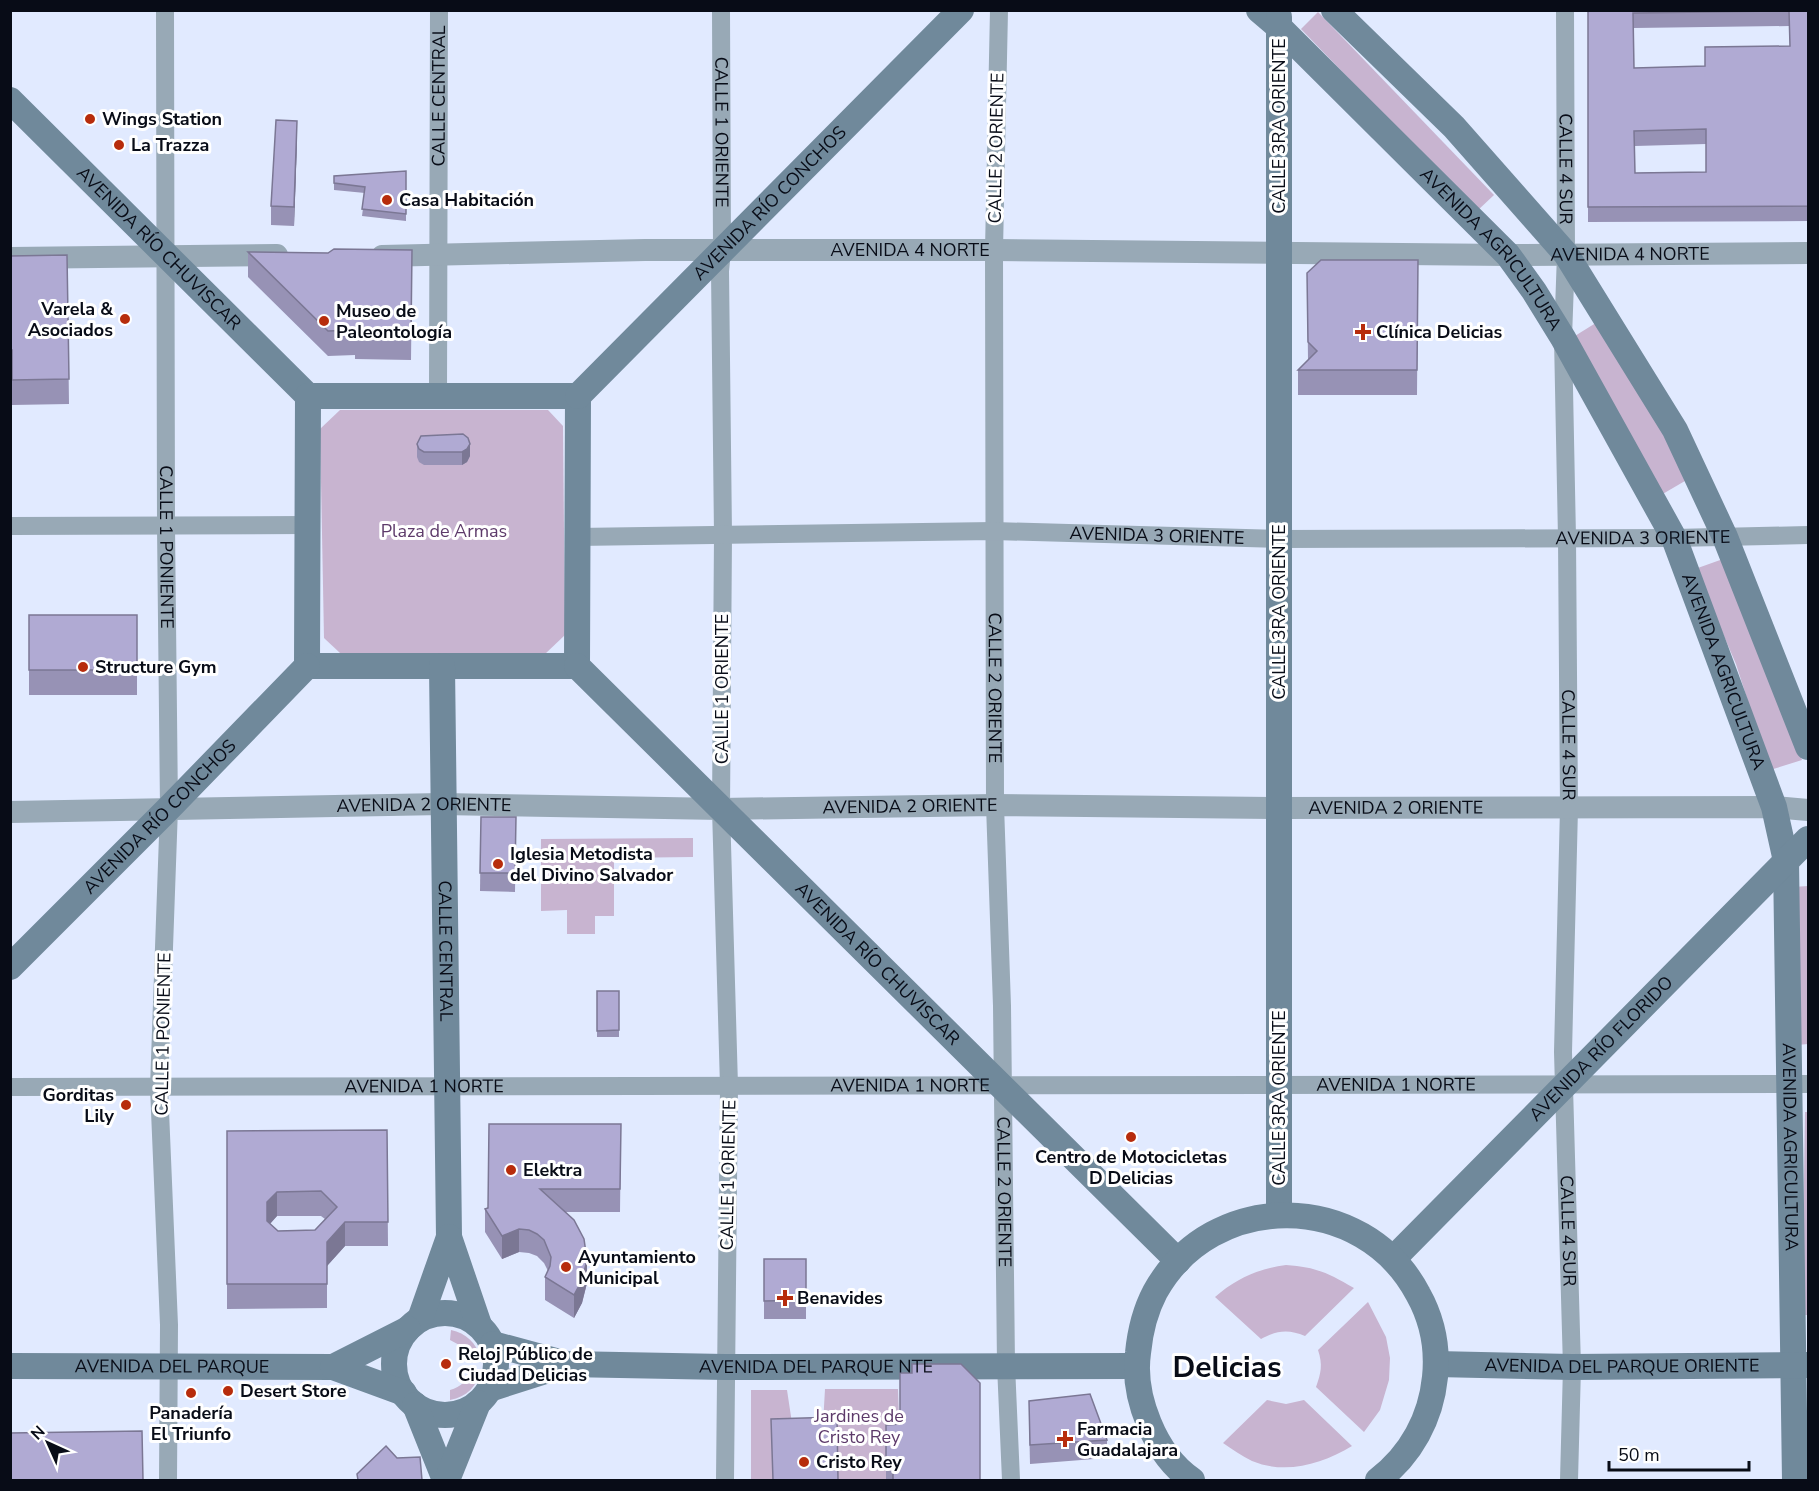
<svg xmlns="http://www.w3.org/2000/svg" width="1819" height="1491" font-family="'Nunito Sans',sans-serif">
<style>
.green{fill:#c8b4d0}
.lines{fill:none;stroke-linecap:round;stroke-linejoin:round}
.minor{stroke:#98a9b6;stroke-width:18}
.tertiary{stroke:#98a9b6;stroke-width:22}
.secondary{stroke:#70899b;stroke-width:26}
.wall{fill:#9792b5;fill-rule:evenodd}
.shaded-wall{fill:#7b7794}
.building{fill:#b0aad3;stroke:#7b7794;stroke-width:1.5;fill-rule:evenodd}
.poi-dot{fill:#b72c0c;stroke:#fff;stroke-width:2}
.labels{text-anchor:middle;stroke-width:6;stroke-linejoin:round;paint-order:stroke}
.street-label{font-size:18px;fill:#080c17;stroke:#fff}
.poi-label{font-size:18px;font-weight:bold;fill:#080c17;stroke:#fff;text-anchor:start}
.park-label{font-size:18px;fill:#5d3a6a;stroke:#fff}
.town-label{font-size:30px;font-weight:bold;fill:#080c17;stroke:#fff}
</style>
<rect width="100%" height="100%" fill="#e1eaff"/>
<g class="green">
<polygon points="1318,12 1494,195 1477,211 1301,29"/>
<polygon points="1599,321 1690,478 1661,495 1570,339"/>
<polygon points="340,410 548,410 563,426 565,635 545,654 340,653 324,638 320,429"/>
<polygon points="1723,559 1763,652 1802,760 1770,770 1736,664 1695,569"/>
<polygon points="693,838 693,857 614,858 614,916 595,916 595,934 567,934 567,910 541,911 541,839"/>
<polygon points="1808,886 1808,1044 1797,1045 1793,887"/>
<polygon points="1805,1112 1808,1112 1808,1315 1802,1315"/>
<path d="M1286,1265C1316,1267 1328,1273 1354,1288L1305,1336C1289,1329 1277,1330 1261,1339L1215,1297C1237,1278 1258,1269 1286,1265Z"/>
<path d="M1368,1302L1386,1337L1390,1358L1389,1380L1380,1410L1364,1432L1316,1387C1321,1373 1323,1365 1318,1350Z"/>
<path d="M451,1330C466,1333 476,1343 481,1358H470L463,1347L450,1340Z"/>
<path d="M470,1370H481C477,1386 467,1397 450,1400V1390C461,1387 468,1380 470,1370Z"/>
<polygon points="825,1389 898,1389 900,1449 886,1449 886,1480 751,1480 751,1390 787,1390 795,1443 822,1442"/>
<path d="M1267,1400L1286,1404L1304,1400L1352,1446C1322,1464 1286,1475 1252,1461C1242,1456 1232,1449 1223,1443Z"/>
</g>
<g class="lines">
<g class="minor">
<path id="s1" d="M165,10L166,526L169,808L159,1087L169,1325L168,1480"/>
<path id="s2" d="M721,10L722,251L720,271L723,535L721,809L729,1086L725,1480"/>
<path id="s3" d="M999,10L994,250L995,805L1002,1006L1006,1365L1011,1480"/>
<path id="s4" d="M1565,10L1566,254L1563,338L1567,538L1569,808L1563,1052L1572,1367L1569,1480"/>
<path id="s5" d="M438,396L439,10"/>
<polyline points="10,526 307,525"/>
<path id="s6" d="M577,537L994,531L1279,539L1674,538L1808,535"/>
<path id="s7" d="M10,1087L1808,1084"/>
</g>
<g class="tertiary">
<path id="s8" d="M382,256L645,250H994L1508,255L1808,253"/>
<polyline points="10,258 277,255"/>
<path id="s9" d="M10,812L442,804L721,809L995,805L1279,808L1774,807L1808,810"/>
</g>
<g class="secondary">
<path id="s10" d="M1259,10L1279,27L1508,255L1534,291L1563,338L1674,538L1774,807L1786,861L1795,1480"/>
<polyline points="1334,10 1454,127 1566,254 1675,430 1725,537 1808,747"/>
<polyline points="1279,17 1279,1214"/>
<path id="s11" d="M10,100L308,396"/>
<polygon points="308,396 578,396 577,666 307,666"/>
<path id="s12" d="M578,396L961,10"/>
<path id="s13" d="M442,666L449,1237"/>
<path id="s14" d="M577,666L1178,1261"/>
<path id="s15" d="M10,967L169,808L307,666"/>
<path id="s16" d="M1393,1259L1808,839"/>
<circle cx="445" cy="1364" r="51"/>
<polyline points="420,1319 449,1237 479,1325"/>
<path id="s17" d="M567,1364L725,1367L1136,1366"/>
<path id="s18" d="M1436,1364L1572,1367L1808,1365"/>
<path id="s19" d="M10,1366L333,1367"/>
<polyline points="489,1389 567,1364 493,1344"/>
<polyline points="404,1393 333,1367 408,1329"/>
<polyline points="415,1405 445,1480"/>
<polyline points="447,1480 478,1403"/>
<path d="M1192,1480C1155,1455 1132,1396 1138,1353C1140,1332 1145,1311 1155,1292C1212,1189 1363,1190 1418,1294C1432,1319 1438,1348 1435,1377C1431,1418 1411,1455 1378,1480"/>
</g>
</g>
<g class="wall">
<path d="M1588,10H1809V221L1588,222ZM1789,26L1790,46L1705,66L1634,68V28ZM1706,144V172L1635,173V146Z"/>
<polygon points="297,140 294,226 271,225 271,206"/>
<polygon points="406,171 406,221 362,216 365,193 334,190 334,176"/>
<polygon points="248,252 412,275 411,360 355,359 355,355 328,356 248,277"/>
<polygon points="67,255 69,404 12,405 12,374 10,374 10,256"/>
<polygon points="1418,260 1417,395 1298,395 1298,370 1308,360 1307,273"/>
<polygon points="468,438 470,456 467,462 462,465 424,465 419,462 417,457 417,444"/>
<rect x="29" y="615" width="108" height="80"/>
<polygon points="481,817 516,817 515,892 480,891"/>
<rect x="597" y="991" width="22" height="46"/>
<polygon points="621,1124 620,1212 565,1212 587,1283 582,1303 574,1318 545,1300 545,1277 548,1271 544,1263 537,1256 529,1253 519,1252 502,1259 485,1232 485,1209"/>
<path d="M387,1130L388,1246H345L327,1266V1308L227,1309V1131ZM277,1216H321L325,1219L315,1230L278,1231L270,1224Z"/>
<rect x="764" y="1259" width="42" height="60"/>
<polygon points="1029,1420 1107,1440 1107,1458 1030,1464"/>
<polygon points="886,1425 980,1480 886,1480"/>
</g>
<g class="shaded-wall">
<polygon points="297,121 297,140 294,226 294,207"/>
<polygon points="470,444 470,456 467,462 462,465 462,452"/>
<polygon points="277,1192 277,1216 267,1227 267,1202"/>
<polygon points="345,1222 345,1246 327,1266 327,1242"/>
<polygon points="519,1229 519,1252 502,1259 502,1236"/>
<polygon points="587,1260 587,1283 582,1303 574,1318 574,1295"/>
</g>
<g class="building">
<path d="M1588,10H1809V206L1588,207ZM1789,11L1790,46L1705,47V66L1634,68L1633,13ZM1706,129V172L1635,173L1634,131Z"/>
<polygon points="276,120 297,121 294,207 271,206"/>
<polygon points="406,171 406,214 362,209 365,187 334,183 334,176"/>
<polygon points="334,249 412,250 411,335 355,335 355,330 328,331 248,252 328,253"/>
<polygon points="67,255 69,379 12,380 12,350 10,350 10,256"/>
<polygon points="1321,260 1418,260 1417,370 1298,370 1317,351 1308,342 1307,273"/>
<polygon points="463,434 468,438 470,444 467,449 462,452 424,452 419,449 417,444 421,436"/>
<rect x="29" y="615" width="108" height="55"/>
<polygon points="481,817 516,817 515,873 480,873"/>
<polygon points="597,991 619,991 619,1030 597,1031"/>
<polygon points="489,1124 621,1124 620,1189 540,1189 574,1220 584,1239 587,1260 582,1280 574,1295 545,1277 550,1266 551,1257 544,1240 537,1234 529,1230 519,1229 502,1236 485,1209 488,1208"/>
<path d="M387,1130L388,1222H345L327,1242V1284H227V1131ZM321,1191L337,1207L315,1230L278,1231L267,1221V1202L277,1192Z"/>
<polygon points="764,1259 806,1259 806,1300 764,1301"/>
<polygon points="912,1364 961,1364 980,1383 980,1480 893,1480 893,1467 886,1467 886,1425 900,1424 900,1373 912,1373"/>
<polygon points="1090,1394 1107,1440 1030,1445 1029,1401"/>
<polygon points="837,1417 838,1480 773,1480 771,1419"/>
<polygon points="142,1431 143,1480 10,1480 10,1433"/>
<polygon points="386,1446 397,1458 420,1457 422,1480 358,1480 357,1474"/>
</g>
<g class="poi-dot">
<circle cx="90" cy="119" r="6"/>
<circle cx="119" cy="145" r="6"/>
<circle cx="387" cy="200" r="6"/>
<circle cx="125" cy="319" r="6"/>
<circle cx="324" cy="321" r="6"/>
<path d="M1360 323h6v6h6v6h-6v6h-6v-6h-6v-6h6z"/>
<circle cx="83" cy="667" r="6"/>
<circle cx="498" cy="864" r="6"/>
<circle cx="126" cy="1105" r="6"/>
<circle cx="1131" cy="1137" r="6"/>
<circle cx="511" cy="1170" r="6"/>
<circle cx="566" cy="1267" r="6"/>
<path d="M782 1289h6v6h6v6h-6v6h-6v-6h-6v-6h6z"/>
<circle cx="446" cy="1364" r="6"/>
<circle cx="228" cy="1391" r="6"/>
<circle cx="191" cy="1393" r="6"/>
<path d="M1062 1430h6v6h6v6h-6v6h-6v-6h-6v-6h6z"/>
<circle cx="804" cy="1462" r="6"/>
</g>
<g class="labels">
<g class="street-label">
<text dy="6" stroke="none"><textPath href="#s5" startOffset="300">CALLE CENTRAL</textPath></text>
<text transform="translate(1279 126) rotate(-90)" y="6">CALLE 3RA ORIENTE</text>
<text dy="6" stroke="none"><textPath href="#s2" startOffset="122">CALLE 1 ORIENTE</textPath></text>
<text transform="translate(996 148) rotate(-89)" y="6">CALLE 2 ORIENTE</text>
<text dy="6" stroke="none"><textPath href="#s4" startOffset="159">CALLE 4 SUR</textPath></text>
<text dy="6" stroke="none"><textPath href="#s12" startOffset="272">AVENIDA RÍO CONCHOS</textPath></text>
<text dy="6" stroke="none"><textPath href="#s11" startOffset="210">AVENIDA RÍO CHUVISCAR</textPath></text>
<text dy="6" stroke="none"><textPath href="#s8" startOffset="528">AVENIDA 4 NORTE</textPath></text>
<text dy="6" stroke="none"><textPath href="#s10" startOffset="334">AVENIDA AGRICULTURA</textPath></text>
<text dy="6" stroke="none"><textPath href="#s8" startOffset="1248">AVENIDA 4 NORTE</textPath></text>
<text dy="6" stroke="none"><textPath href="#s6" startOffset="580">AVENIDA 3 ORIENTE</textPath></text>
<text dy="6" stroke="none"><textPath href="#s6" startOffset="1066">AVENIDA 3 ORIENTE</textPath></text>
<text dy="6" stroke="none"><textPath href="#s1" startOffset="537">CALLE 1 PONIENTE</textPath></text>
<text transform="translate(1279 612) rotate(-90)" y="6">CALLE 3RA ORIENTE</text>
<text dy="6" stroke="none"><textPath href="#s10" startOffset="820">AVENIDA AGRICULTURA</textPath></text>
<text dy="6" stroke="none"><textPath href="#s3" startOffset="678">CALLE 2 ORIENTE</textPath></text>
<text transform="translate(722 689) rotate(-90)" y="6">CALLE 1 ORIENTE</text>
<text dy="6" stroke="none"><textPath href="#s4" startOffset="735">CALLE 4 SUR</textPath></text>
<text dy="6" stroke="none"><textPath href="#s9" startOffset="414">AVENIDA 2 ORIENTE</textPath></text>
<text dy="6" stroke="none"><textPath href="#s9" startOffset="900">AVENIDA 2 ORIENTE</textPath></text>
<text dy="6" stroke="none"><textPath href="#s9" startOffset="1386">AVENIDA 2 ORIENTE</textPath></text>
<text dy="6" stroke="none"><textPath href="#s15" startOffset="212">AVENIDA RÍO CONCHOS</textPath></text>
<text dy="6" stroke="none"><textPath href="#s13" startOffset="285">CALLE CENTRAL</textPath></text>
<text dy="6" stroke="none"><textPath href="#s14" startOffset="423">AVENIDA RÍO CHUVISCAR</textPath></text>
<text transform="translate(163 1034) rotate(-89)" y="6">CALLE 1 PONIENTE</text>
<text dy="6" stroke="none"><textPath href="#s16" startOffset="296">AVENIDA RÍO FLORIDO</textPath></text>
<text dy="6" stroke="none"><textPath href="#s7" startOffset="1386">AVENIDA 1 NORTE</textPath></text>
<text dy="6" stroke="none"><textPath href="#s7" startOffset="414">AVENIDA 1 NORTE</textPath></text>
<text dy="6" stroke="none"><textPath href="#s7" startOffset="900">AVENIDA 1 NORTE</textPath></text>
<text transform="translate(1279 1098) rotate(-90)" y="6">CALLE 3RA ORIENTE</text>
<text dy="6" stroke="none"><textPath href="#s10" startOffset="1306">AVENIDA AGRICULTURA</textPath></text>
<text transform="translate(728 1175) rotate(-89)" y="6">CALLE 1 ORIENTE</text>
<text dy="6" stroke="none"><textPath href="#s3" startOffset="1182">CALLE 2 ORIENTE</textPath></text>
<text dy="6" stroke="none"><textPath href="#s4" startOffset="1221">CALLE 4 SUR</textPath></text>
<text dy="6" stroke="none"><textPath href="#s18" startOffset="186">AVENIDA DEL PARQUE ORIENTE</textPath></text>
<text dy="6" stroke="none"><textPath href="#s19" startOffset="162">AVENIDA DEL PARQUE</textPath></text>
<text dy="6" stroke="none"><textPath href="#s17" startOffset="249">AVENIDA DEL PARQUE NTE</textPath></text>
</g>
<g class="poi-label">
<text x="102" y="125">Wings Station</text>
<text x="131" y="151">La Trazza</text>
<text x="399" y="206">Casa Habitación</text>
<text x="113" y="315" text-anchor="end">Varela &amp;<tspan x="113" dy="21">Asociados</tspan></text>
<text x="336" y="317">Museo de<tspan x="336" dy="21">Paleontología</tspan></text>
<text x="1376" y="338">Clínica Delicias</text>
<text x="95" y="673">Structure Gym</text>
<text x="510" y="860">Iglesia Metodista<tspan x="510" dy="21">del Divino Salvador</tspan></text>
<text x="114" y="1101" text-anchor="end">Gorditas<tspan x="114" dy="21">Lily</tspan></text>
<text x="1131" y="1163" text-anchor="middle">Centro de Motocicletas<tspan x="1131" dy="21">D Delicias</tspan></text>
<text x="523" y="1176">Elektra</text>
<text x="578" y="1263">Ayuntamiento<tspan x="578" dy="21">Municipal</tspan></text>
<text x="797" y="1304">Benavides</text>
<text x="458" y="1360">Reloj Público de<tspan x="458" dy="21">Ciudad Delicias</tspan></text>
<text x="240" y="1397">Desert Store</text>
<text x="191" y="1419" text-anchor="middle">Panadería<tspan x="191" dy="21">El Triunfo</tspan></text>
<text x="1077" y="1435">Farmacia<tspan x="1077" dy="21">Guadalajara</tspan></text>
<text x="816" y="1468">Cristo Rey</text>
</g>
<g class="park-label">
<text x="444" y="537">Plaza de Armas</text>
<text x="859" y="1422">Jardines de<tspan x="859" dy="21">Cristo Rey</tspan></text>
</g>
<g class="town-label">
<text x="1227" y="1377">Delicias</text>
</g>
</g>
<rect width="1819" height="1491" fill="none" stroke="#080c17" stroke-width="24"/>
<g transform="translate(48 1443) rotate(315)" stroke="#ffffff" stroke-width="4.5" paint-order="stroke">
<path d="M0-4.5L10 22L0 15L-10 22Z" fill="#080c17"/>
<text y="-9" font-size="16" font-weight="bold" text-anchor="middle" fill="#080c17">N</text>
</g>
<path d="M1609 1461v9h140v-9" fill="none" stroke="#080c17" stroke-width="3"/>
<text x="1618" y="1461" font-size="18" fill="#080c17" stroke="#ffffff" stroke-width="4.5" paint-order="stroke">50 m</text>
</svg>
